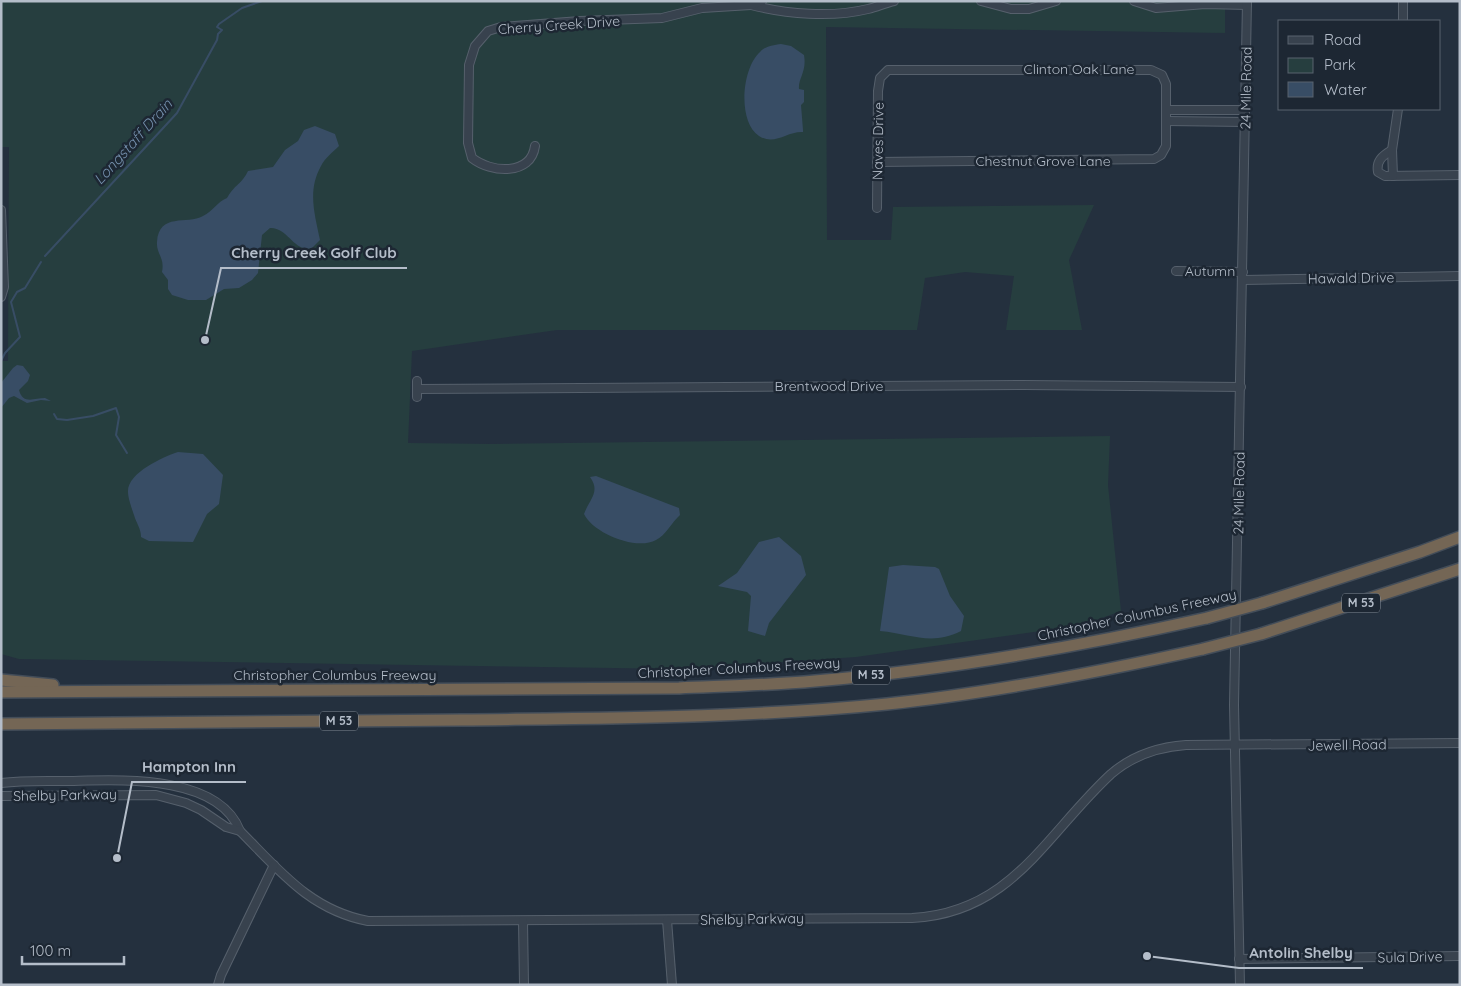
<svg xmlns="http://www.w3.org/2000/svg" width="1461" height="986" font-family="Quicksand,sans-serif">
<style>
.green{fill:#263e3f}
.water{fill:#384d65}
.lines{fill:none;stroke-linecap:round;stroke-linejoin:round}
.stream{stroke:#384d65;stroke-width:2}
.minor-casing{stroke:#56606c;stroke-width:10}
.highway-casing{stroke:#434d59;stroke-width:14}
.minor{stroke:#38424e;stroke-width:8}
.highway{stroke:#746655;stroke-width:11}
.highway-bridge-casing{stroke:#434d59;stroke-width:14;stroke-linecap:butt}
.highway-bridge{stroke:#746655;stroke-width:11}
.labels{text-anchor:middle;stroke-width:5;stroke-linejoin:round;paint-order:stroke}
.shield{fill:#1d2733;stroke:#87909c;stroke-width:1}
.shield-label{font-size:12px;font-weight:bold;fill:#b4bdc9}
.street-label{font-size:14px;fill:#b4bdc9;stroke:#1d2733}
.water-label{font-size:15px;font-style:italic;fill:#748fac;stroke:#1d2733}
.leader{fill:none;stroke:#b4bdc9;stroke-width:2}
.callout-dot{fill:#b4bdc9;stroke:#1d2733;stroke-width:2}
.callout-label{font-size:15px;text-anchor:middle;font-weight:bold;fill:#b4bdc9;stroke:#1d2733;stroke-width:5;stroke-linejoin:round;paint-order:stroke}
</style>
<rect width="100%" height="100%" fill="#24303e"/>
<polygon class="green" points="1,1 1225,1 1225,33 826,27 827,240 891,240 893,207 1094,205 1069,260 1082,330 1006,330 1014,276 965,272 925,278 917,330 557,330 412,351 408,443 492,444 1110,436 1108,485 1121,611 1083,625 856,657 682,669 19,659 1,654 1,361 8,361 9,147 1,147"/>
<g class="water">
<path d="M781,44L791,46L804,55C807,72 798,78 799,89L804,90V102L801,105L803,130V132C787,131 775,146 759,136C737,121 742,68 760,52C765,46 774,45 781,44Z"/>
<path d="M315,126L335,134L339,146C333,152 325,158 321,166C307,191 315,215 320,240L312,248C294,253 288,227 270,228L262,235L258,273L252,280L239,288L224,289L206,300H188L172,295L168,289V280L162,272C165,257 156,254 157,242C159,212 187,225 203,216C213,211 217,202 227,198C233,186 243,183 248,171L273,167L285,150L298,141L304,130Z"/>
<path d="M17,365L23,366L30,375L28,381L19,390C23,405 34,398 45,398L51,401L41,400L27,403L14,396L9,398L1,408V383L13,368Z"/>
<path d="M178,452L203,454L223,475L219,504L207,514L193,542L149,541L141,537C141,528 136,523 134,515C132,509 128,498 128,492C127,473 163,457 178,452Z"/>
<path d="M596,476L671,505L679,508L680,515C672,522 665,536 656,540C636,551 593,533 584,514C589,500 601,492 590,477Z"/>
<polygon points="779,537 801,556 806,575 769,623 765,636 748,631 751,596 747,592 718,586 737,573 759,542"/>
<path d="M903,565L935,567L939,569L950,596L964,616L961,631C931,646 912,634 880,631L889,567Z"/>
</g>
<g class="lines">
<g class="stream">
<polyline points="45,256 177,113 217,40 218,34 222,30 217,27 219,24 242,8 262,1"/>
<polyline points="1,361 5,353 20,337 11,302 17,292 25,288 41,262"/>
<polyline points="54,414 57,419 67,420 93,416 116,408 119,417 116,435 127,453"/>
</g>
<g class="minor-casing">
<g id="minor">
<polyline points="981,1 1011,9 1029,9 1056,1"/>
<polyline points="1134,1 1156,8 1205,4 1247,5"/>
<polyline points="1403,1 1403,21"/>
<path d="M751,5C787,14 831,18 868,9C877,7 885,3 894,1"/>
<polyline points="1167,110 1245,110"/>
<polyline points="1167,121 1245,122"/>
<path d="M535,146C531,176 491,173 472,158L468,143L469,65L475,46L488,31L501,27L580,21L662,18L702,8L751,5L762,1"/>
<path d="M1392,150C1382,156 1376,161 1378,172L1385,176L1460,175"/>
<polyline points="1393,176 1392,150 1398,109"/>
<polyline points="877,208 878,91 880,78 888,70 1151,70 1162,75 1166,84 1166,146 1161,155 1154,159 877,162"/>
<polyline points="1,210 4,287 1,297"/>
<polyline points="1176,271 1243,272"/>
<polyline points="1243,280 1460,276"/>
<polyline points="417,389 1025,385 1241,387"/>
<polyline points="417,397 417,381"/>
<path d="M1,783C24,780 47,781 70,781C120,780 218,774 240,831C279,870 310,910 368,921L912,918C1012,913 1045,835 1111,774C1133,755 1158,747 1186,745L1460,743"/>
<polyline points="1,796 156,795 186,803 201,810 226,827 240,831"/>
<polyline points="667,920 672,985"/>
<polyline points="523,921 524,985"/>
<polyline points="1239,959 1460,956"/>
<polyline points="218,985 221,975 274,865"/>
<polyline points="1240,985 1234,705 1247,1"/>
</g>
</g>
<g class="highway-casing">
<g id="highway">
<polyline points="1262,603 1420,552 1460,537"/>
<polyline points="1261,634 1460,569"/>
<polyline points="1,680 53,685"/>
<path d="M1,692L679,688C724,686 770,685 815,681C947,670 1077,647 1207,618"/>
<path d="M1,724C155,724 309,722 462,720C604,718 746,718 887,704C993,693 1099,672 1203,649"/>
</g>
</g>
<use href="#minor" class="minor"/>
<use href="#highway" class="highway"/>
<g class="highway-bridge-casing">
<g id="highway-bridge">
<polyline points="1207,618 1262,603"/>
<polyline points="1203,649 1261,634"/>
</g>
</g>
<use href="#highway-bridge" class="highway-bridge"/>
</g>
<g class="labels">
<g class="shield">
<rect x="1342" y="593.5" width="38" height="19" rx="4"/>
<rect x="852" y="665.5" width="38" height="19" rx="4"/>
<rect x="320" y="711.5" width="38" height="19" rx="4"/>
</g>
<g class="shield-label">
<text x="1361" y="607">M 53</text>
<text x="871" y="679">M 53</text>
<text x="339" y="725">M 53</text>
</g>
<g class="street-label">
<text transform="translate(559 25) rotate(-4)" y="5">Cherry Creek Drive</text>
<text x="1079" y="74">Clinton Oak Lane</text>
<text transform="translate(1246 88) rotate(-89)" y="5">24 Mile Road</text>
<text transform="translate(878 141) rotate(-89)" y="5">Naves Drive</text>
<text x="1043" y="166">Chestnut Grove Lane</text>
<text x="1210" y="276">Autumn</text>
<text transform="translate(1351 278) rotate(-1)" y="5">Hawald Drive</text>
<text x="829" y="391">Brentwood Drive</text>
<text transform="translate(1239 493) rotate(-89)" y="5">24 Mile Road</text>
<text transform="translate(1137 615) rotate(-12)" y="5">Christopher Columbus Freeway</text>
<text transform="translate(739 668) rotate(-3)" y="5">Christopher Columbus Freeway</text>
<text x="335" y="680">Christopher Columbus Freeway</text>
<text transform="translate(1347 745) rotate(-1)" y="5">Jewell Road</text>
<text transform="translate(65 795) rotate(-1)" y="5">Shelby Parkway</text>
<text transform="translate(752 919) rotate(-1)" y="5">Shelby Parkway</text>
<text transform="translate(1410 957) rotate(-1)" y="5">Sula Drive</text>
</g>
<g class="water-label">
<text transform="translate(133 142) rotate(-48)" y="5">Longstaff Drain</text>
</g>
</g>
<path class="leader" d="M205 340L221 268H407M117 858L132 782H246M1147 956L1239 968H1363"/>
<g class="callout-dot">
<circle cx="205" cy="340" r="5"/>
<circle cx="117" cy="858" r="5"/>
<circle cx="1147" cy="956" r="5"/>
</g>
<g class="callout-label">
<text x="314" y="258">Cherry Creek Golf Club</text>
<text x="189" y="772">Hampton Inn</text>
<text x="1301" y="958">Antolin Shelby</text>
</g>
<rect width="1461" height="986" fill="none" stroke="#b4bdc9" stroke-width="5"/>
<rect x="1278" y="20" width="162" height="90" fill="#1d2733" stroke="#59636f"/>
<rect x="1288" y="36" width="25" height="8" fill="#38424e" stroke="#59636f"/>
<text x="1324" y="45" font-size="15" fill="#b4bdc9">Road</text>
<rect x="1288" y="58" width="25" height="15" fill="#263e3f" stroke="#59636f"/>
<text x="1324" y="70" font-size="15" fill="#b4bdc9">Park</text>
<rect x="1288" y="82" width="25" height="15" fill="#384d65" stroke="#59636f"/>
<text x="1324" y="95" font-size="15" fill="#b4bdc9">Water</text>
<path d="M22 956v8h102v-8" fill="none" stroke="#b4bdc9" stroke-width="2.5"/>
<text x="30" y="956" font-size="15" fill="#b4bdc9" stroke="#1d2733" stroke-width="4" paint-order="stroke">100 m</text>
</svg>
